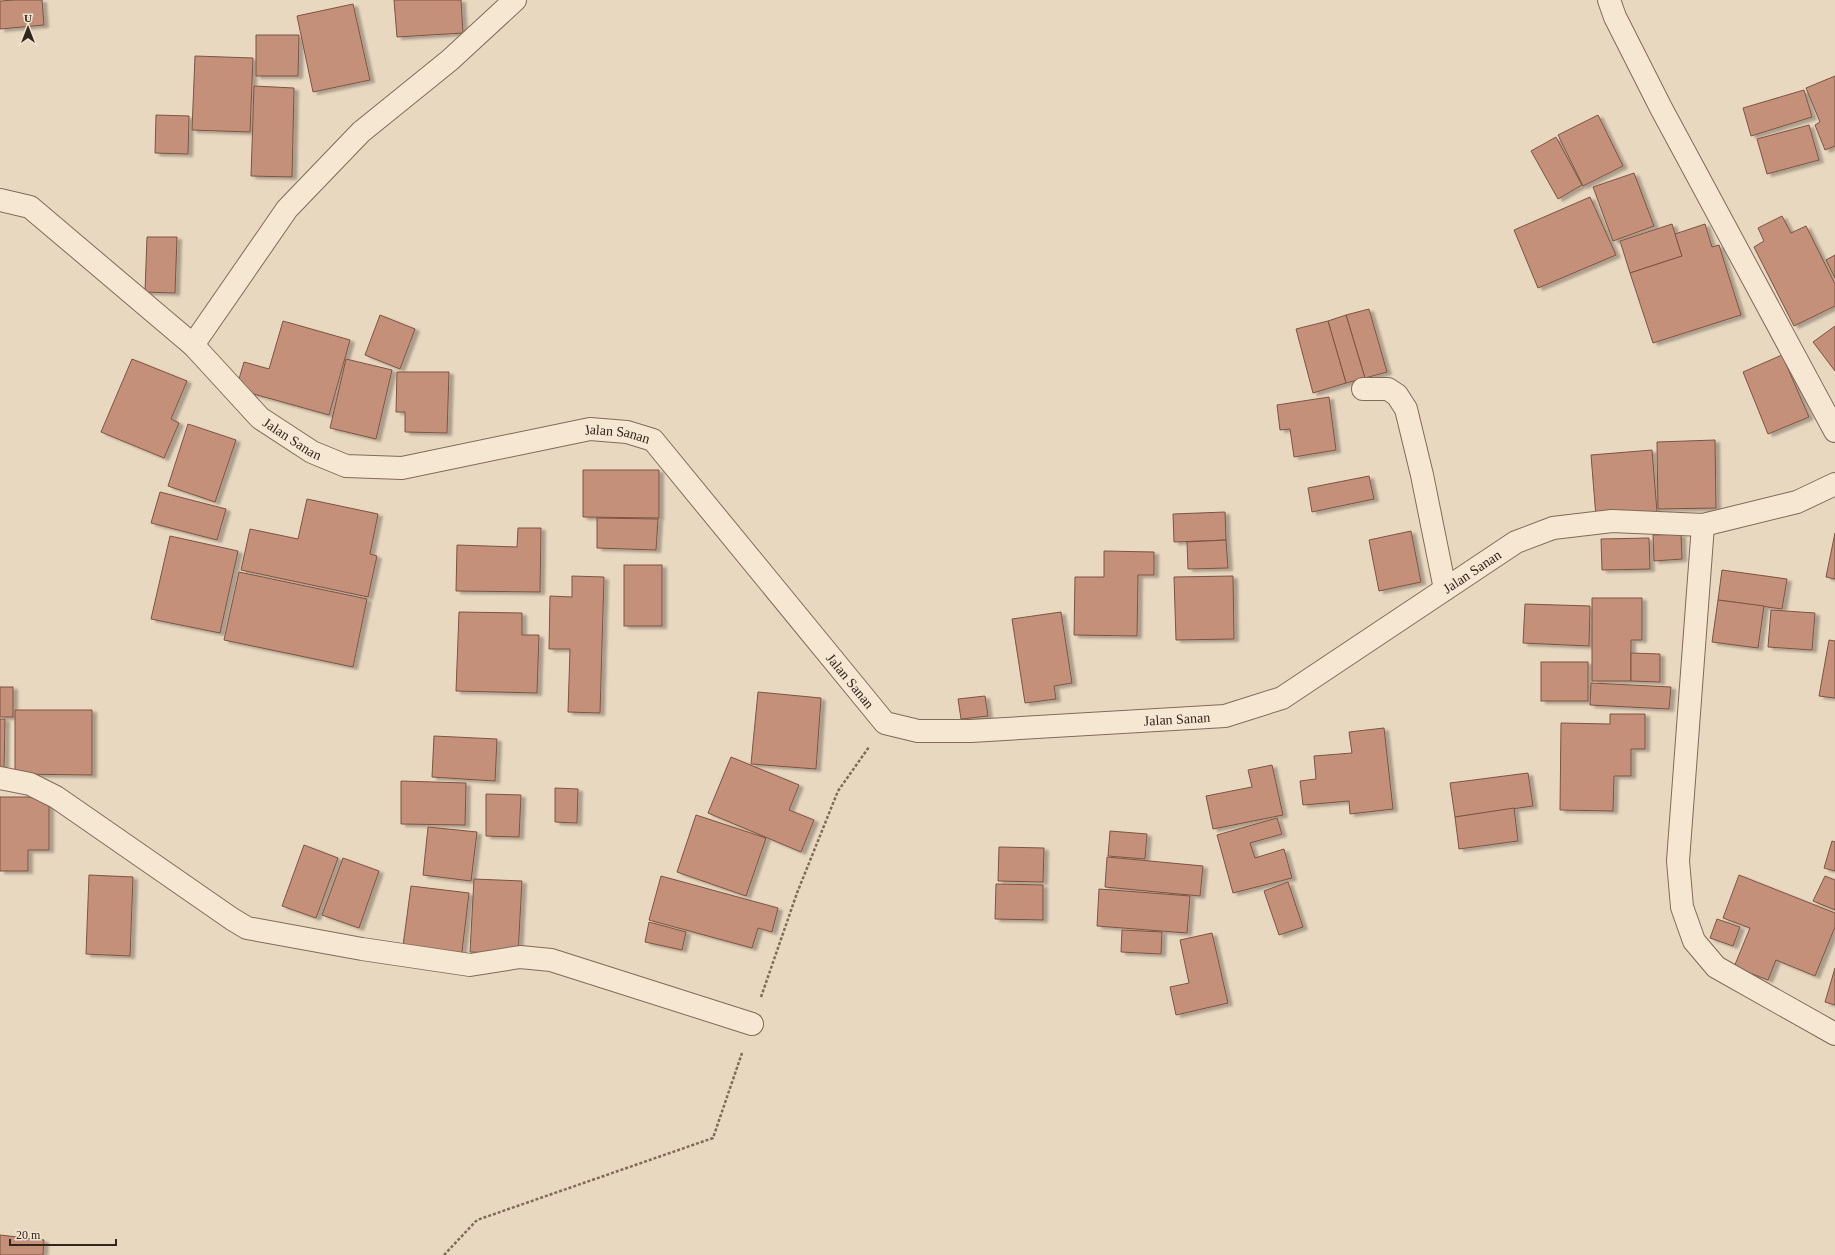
<svg xmlns="http://www.w3.org/2000/svg" width="1835" height="1255" font-family="Georgia,serif">
<style>
.building{fill:#c49079;stroke:#7d5342;filter:url(#shadow)}
.lines{fill:none;stroke-linecap:round;stroke-linejoin:round}
.minor-casing{stroke:#806a5a;stroke-width:24}
.path{stroke:#806a5a;stroke-width:2.5;stroke-dasharray:3 2;stroke-linecap:butt}
.minor{stroke:#f5e7d2;stroke-width:22}
.labels{text-anchor:middle;stroke-width:3;stroke-linejoin:round;paint-order:stroke}
.street-label{font-size:14px;fill:#31251d;stroke:#f1e4cf}
</style>
<defs>
<filter id="shadow"><feDropShadow dx="4.5" dy="2.5" stdDeviation="1" flood-color="#0004"/></filter>
</defs>
<rect width="100%" height="100%" fill="#e9d8c0"/>
<g class="building">
<polygon points="15,0 42,0 44,25 0,29 0,1"/>
<polygon points="394,0 461,0 463,33 397,37"/>
<polygon points="353,4 370,80 313,92 297,16"/>
<polygon points="256,35 299,35 298,76 256,76"/>
<polygon points="195,56 253,58 250,132 192,130"/>
<polygon points="1835,76 1835,146 1825,150 1815,125 1820,122 1806,88"/>
<polygon points="254,86 294,88 292,177 251,176"/>
<polygon points="1804,90 1812,117 1751,136 1743,108"/>
<polygon points="156,115 189,116 188,154 155,153"/>
<polygon points="1598,115 1623,166 1583,186 1558,135"/>
<polygon points="1809,125 1819,160 1767,174 1757,139"/>
<polygon points="1556,137 1582,185 1558,199 1531,151"/>
<polygon points="1634,173 1654,226 1613,241 1593,187"/>
<polygon points="1590,197 1616,255 1538,288 1514,230"/>
<polygon points="1782,216 1791,233 1806,226 1835,284 1835,306 1794,326 1754,247 1764,241 1758,228"/>
<polygon points="1672,224 1682,256 1630,273 1620,241"/>
<polygon points="1705,224 1712,247 1719,245 1741,315 1653,343 1630,273 1682,256 1675,234"/>
<polygon points="147,237 177,237 175,293 145,292"/>
<polygon points="1835,255 1835,278 1826,260"/>
<polygon points="1369,309 1387,372 1365,378 1346,315"/>
<polygon points="380,315 415,329 400,369 365,355"/>
<polygon points="1346,315 1365,378 1346,383 1328,321"/>
<polygon points="283,321 350,340 329,415 236,389 244,362 269,369"/>
<polygon points="1328,321 1346,383 1313,393 1296,329"/>
<polygon points="1835,326 1835,371 1813,342"/>
<polygon points="1782,355 1809,417 1768,434 1743,372"/>
<polygon points="132,359 187,381 171,419 179,423 164,458 101,432"/>
<polygon points="346,359 392,370 376,439 330,428"/>
<polygon points="397,372 449,372 447,433 405,432 405,412 396,412"/>
<polygon points="1329,397 1336,450 1294,457 1290,429 1280,430 1277,405"/>
<polygon points="188,424 236,440 215,502 168,486"/>
<polygon points="1715,440 1716,508 1658,509 1657,442"/>
<polygon points="1652,450 1657,512 1596,517 1591,455"/>
<polygon points="583,470 659,470 659,518 583,517"/>
<polygon points="1369,476 1374,499 1312,512 1308,488"/>
<polygon points="160,492 226,509 217,540 151,523"/>
<polygon points="307,499 378,514 370,554 377,556 368,597 241,570 250,529 298,539"/>
<polygon points="1225,512 1226,540 1174,542 1173,514"/>
<polygon points="597,518 658,519 656,550 597,548"/>
<polygon points="518,528 541,528 540,592 456,591 457,545 517,547"/>
<polygon points="1411,531 1421,582 1379,591 1369,540"/>
<polygon points="1835,533 1835,579 1826,577"/>
<polygon points="1681,534 1682,559 1654,561 1653,535"/>
<polygon points="170,536 238,551 220,633 151,619"/>
<polygon points="1649,538 1650,569 1602,570 1601,539"/>
<polygon points="1226,540 1228,568 1188,569 1187,542"/>
<polygon points="1104,551 1154,552 1154,575 1138,575 1137,636 1074,635 1075,577 1104,577"/>
<rect x="624" y="565" width="38" height="61"/>
<polygon points="1722,570 1787,579 1782,609 1718,600"/>
<polygon points="239,572 367,599 353,667 224,640"/>
<polygon points="572,576 604,577 600,713 568,712 570,649 549,649 550,596 572,597"/>
<polygon points="1233,576 1234,639 1176,640 1174,577"/>
<polygon points="1592,598 1642,598 1642,640 1631,640 1631,681 1592,681"/>
<polygon points="1718,600 1764,606 1758,648 1712,642"/>
<polygon points="1525,604 1590,606 1589,646 1523,643"/>
<polygon points="1771,610 1815,613 1812,650 1768,647"/>
<polygon points="459,612 522,613 522,635 539,635 537,693 456,691"/>
<polygon points="1061,612 1072,683 1054,686 1056,699 1025,703 1012,619"/>
<polygon points="1829,640 1835,641 1835,698 1819,696"/>
<polygon points="1631,653 1660,654 1660,682 1631,681"/>
<rect x="1541" y="662" width="47" height="39"/>
<polygon points="1591,683 1671,687 1669,709 1590,705"/>
<rect x="0" y="687" width="13" height="30"/>
<polygon points="758,692 821,698 816,769 751,764"/>
<polygon points="985,696 988,716 961,719 958,699"/>
<polygon points="15,710 92,710 92,775 15,774"/>
<polygon points="1610,714 1645,714 1645,749 1631,749 1631,776 1614,776 1613,811 1560,810 1561,723 1610,724"/>
<polygon points="0,719 5,719 4,773 0,772"/>
<polygon points="1384,728 1393,809 1350,814 1349,801 1303,805 1300,781 1316,779 1314,756 1352,753 1349,732"/>
<polygon points="434,736 497,739 495,781 432,777"/>
<polygon points="731,757 799,785 789,810 814,820 801,852 708,813"/>
<polygon points="1272,765 1283,815 1213,829 1206,796 1252,787 1248,770"/>
<polygon points="1528,773 1533,806 1455,817 1450,783"/>
<polygon points="401,781 466,783 465,825 401,824"/>
<polygon points="555,788 578,789 577,823 555,822"/>
<polygon points="486,794 521,795 519,837 486,836"/>
<polygon points="0,797 49,797 49,850 28,850 28,871 0,871"/>
<polygon points="1514,808 1518,841 1459,849 1455,817"/>
<polygon points="696,815 766,838 746,896 677,872"/>
<polygon points="1277,818 1282,834 1250,843 1255,858 1284,849 1292,878 1233,893 1217,835"/>
<polygon points="428,827 477,832 471,881 423,875"/>
<polygon points="1110,831 1147,834 1145,859 1108,856"/>
<polygon points="1832,841 1835,842 1835,871 1824,868"/>
<polygon points="304,845 338,858 316,918 282,906"/>
<polygon points="999,847 1044,848 1043,882 998,881"/>
<polygon points="1107,857 1203,866 1200,896 1105,887"/>
<polygon points="343,858 379,871 359,928 322,915"/>
<polygon points="89,875 133,877 130,956 86,954"/>
<polygon points="1739,875 1835,913 1835,927 1815,976 1776,960 1768,980 1734,967 1750,928 1723,918"/>
<polygon points="661,876 778,908 772,932 758,928 752,948 649,920"/>
<polygon points="1825,876 1835,880 1835,910 1813,901"/>
<polygon points="474,879 522,881 518,954 470,952"/>
<polygon points="1288,882 1303,927 1279,935 1264,891"/>
<polygon points="996,884 1043,885 1043,920 995,919"/>
<polygon points="411,886 469,893 461,960 402,953"/>
<polygon points="1099,889 1190,896 1187,933 1097,926"/>
<polygon points="1717,919 1740,927 1733,946 1710,938"/>
<polygon points="649,922 686,932 682,950 645,942"/>
<polygon points="1122,930 1162,932 1161,954 1121,952"/>
<polygon points="1212,933 1228,1003 1176,1015 1170,987 1189,983 1180,940"/>
<polygon points="1835,968 1835,1005 1825,1002"/>
<polygon points="0,1235 44,1240 43,1255 0,1255"/>
</g>
<g class="lines">
<g class="minor-casing">
<g id="minor">
<polyline points="1609,0 1615,17 1661,108 1835,431"/>
<path id="s1" d="M0,200L30,207L193,345L260,418L312,452L346,466L402,468L590,429L627,432L653,440L885,723L918,731H971L1225,716L1282,698L1516,542L1553,528L1612,521L1703,525L1797,502L1835,484"/>
<polyline points="193,345 287,209 361,132 450,60 515,0"/>
<polyline points="1363,389 1388,389 1397,395 1406,409 1422,475 1445,589"/>
<polyline points="1703,525 1678,861 1682,907 1694,941 1716,967 1835,1034"/>
<polyline points="0,778 30,784 56,797 232,919 247,928 362,949 470,965 520,957 551,960 752,1024"/>
</g>
</g>
<g class="path">
<polyline points="761,997 797,893 838,791 869,747"/>
<polyline points="444,1255 477,1220 713,1138 742,1053"/>
</g>
<use href="#minor" class="minor"/>
</g>
<g class="labels">
<g class="street-label">
<text dy="5" stroke="none"><textPath href="#s1" startOffset="718">Jalan Sanan</textPath></text>
<text dy="5" stroke="none"><textPath href="#s1" startOffset="382">Jalan Sanan</textPath></text>
<text dy="5" stroke="none"><textPath href="#s1" startOffset="1750">Jalan Sanan</textPath></text>
<text dy="5" stroke="none"><textPath href="#s1" startOffset="1066">Jalan Sanan</textPath></text>
<text dy="5" stroke="none"><textPath href="#s1" startOffset="1414">Jalan Sanan</textPath></text>
</g>
</g>
<g transform="translate(28 28)" stroke="#f1e4cf" stroke-width="3" paint-order="stroke">
<path d="M0-3L7 15L0 10L-7 15Z" fill="#31251d"/>
<text y="-6" font-size="11" font-weight="bold" text-anchor="middle" fill="#31251d">U</text>
</g>
<path d="M10 1239v6h106v-6" fill="none" stroke="#31251d" stroke-width="2"/>
<text x="16" y="1239" font-size="12" fill="#31251d" stroke="#f1e4cf" stroke-width="3" paint-order="stroke">20 m</text>
</svg>
